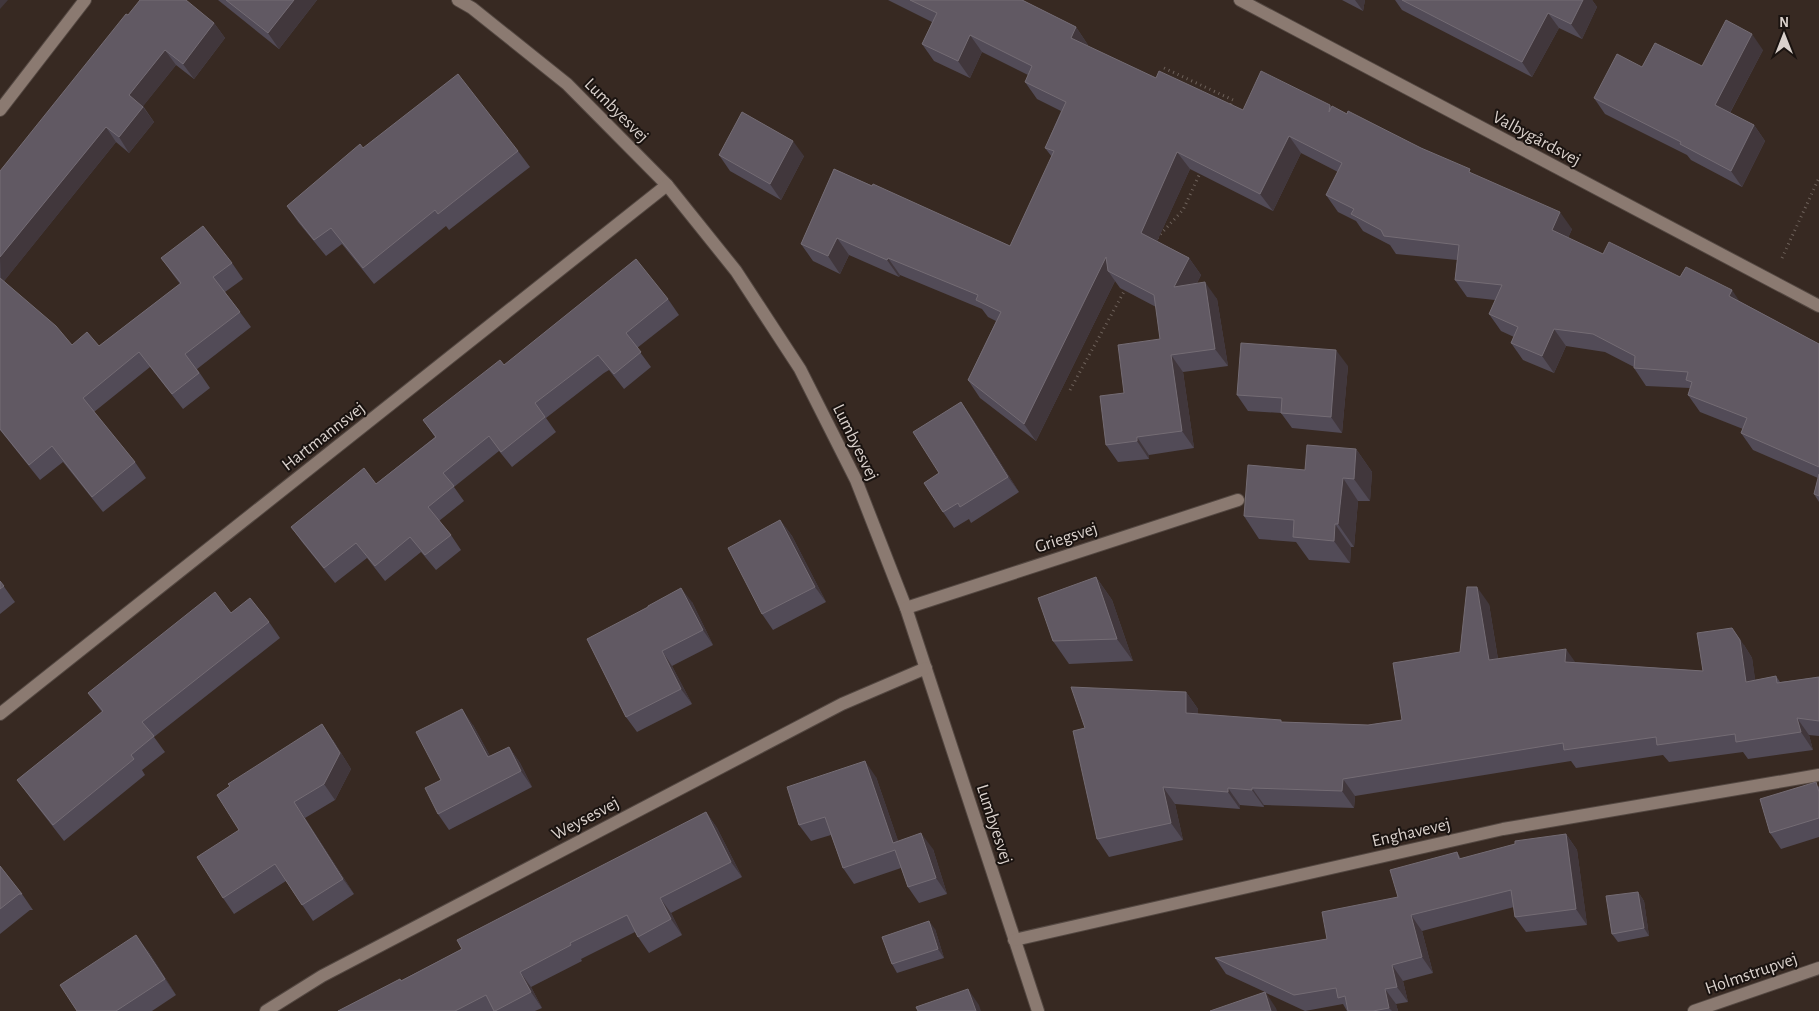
<svg xmlns="http://www.w3.org/2000/svg" width="1819" height="1011" font-family="'Alegreya Sans',sans-serif">
<style>
.lines{fill:none;stroke-linecap:round;stroke-linejoin:round}
.street-casing{stroke:#534741;stroke-width:14}
.secondary-casing{stroke:#534741;stroke-width:14}
.path{stroke:#6e625b;stroke-width:3;stroke-dasharray:1 4;stroke-linecap:butt}
.street{stroke:#8b7a71;stroke-width:12}
.secondary{stroke:#8b7a71;stroke-width:12}
.wall{fill:#524b57}
.shaded-wall{fill:#41373c}
.building{fill:#615963;stroke:#746c74}
.labels{text-anchor:middle;stroke-width:4;stroke-linejoin:round;paint-order:stroke}
.street-label{font-size:18px;fill:#dad1cc;stroke:#1a1310}
</style>
<rect width="100%" height="100%" fill="#372922"/>
<g class="lines">
<g class="street-casing">
<g id="street">
<polyline points="458,0 472,8 567,84 667,185 736,271 800,369 856,480 906,608 1038,1011"/>
<polyline points="0,110 85,0"/>
<polyline points="906,608 1238,500"/>
<polyline points="0,714 667,185"/>
<polyline points="1014,940 1503,829 1819,775"/>
<polyline points="266,1011 322,976 842,704 926,668"/>
</g>
</g>
<g class="secondary-casing">
<g id="secondary">
<polyline points="1240,0 1819,306"/>
<polyline points="1694,1011 1819,968"/>
</g>
</g>
<g class="path">
<polyline points="1164,68 1233,100 1230,106"/>
<polyline points="1157,238 1183,210 1201,171"/>
<polyline points="1782,258 1819,178"/>
<polyline points="1070,390 1126,288"/>
</g>
<use href="#street" class="street"/>
<use href="#secondary" class="secondary"/>
</g>
<g class="wall">
<polygon points="218,0 317,0 279,49"/>
<polygon points="888,0 1022,0 1076,27 1088,45 1087,46 1156,78 1243,110 1330,105 1331,107 1421,148 1473,174 1572,229 1568,238 1603,254 1680,277 1741,302 1819,344 1819,502 1814,494 1818,478 1753,450 1741,433 1743,429 1700,412 1688,395 1690,388 1646,386 1634,368 1634,367 1605,352 1566,346 1554,373 1523,360 1511,343 1514,337 1501,331 1489,314 1495,300 1467,297 1455,280 1457,260 1396,254 1390,245 1363,231 1356,221 1338,212 1326,195 1338,172 1301,153 1273,211 1190,169 1157,241 1189,258 1201,275 1197,283 1217,299 1228,366 1183,372 1194,448 1149,455 1149,459 1118,462 1106,445 1124,393 1160,339 1156,307 1120,288 1115,281 1036,441 980,398 968,380 996,321 988,317 982,309 900,275 899,277 849,255 840,274 813,261 801,244 834,169 1010,246 1052,157 1045,148 1061,111 1037,99 1025,82 1028,75 982,52 970,78 934,61 922,44 932,22"/>
<polygon points="1342,0 1365,0 1363,11"/>
<polygon points="1395,0 1592,0 1597,7 1582,39 1559,28 1532,77 1402,10"/>
<polygon points="128,15 214,23 225,38 194,79 176,65 143,106 154,122 129,153 116,142 4,281 72,345 99,346 180,284 161,258 232,263 243,279 225,292 251,327 197,369 210,388 183,409 150,367 94,412 135,462 146,478 103,512 63,462 40,480 0,430 0,171"/>
<polygon points="1763,50 1730,113 1754,125 1765,141 1742,187 1691,160 1687,155 1605,114 1594,98 1642,67 1702,66"/>
<polygon points="363,148 518,151 530,167 449,230 446,226 374,284 342,244 326,256 298,222 287,206"/>
<polygon points="719,155 804,156 781,200 730,171"/>
<polygon points="668,299 679,315 637,348 651,367 624,389 609,370 604,373 546,418 556,432 512,467 499,451 454,487 464,501 439,521 451,535 461,550 436,570 421,552 385,581 367,558 335,583 302,542 291,527 376,484 435,437 423,420 504,365"/>
<polygon points="1348,366 1342,433 1292,428 1281,413 1248,411 1237,395"/>
<polygon points="961,402 972,418 1019,492 971,523 969,519 954,528 943,512 939,473"/>
<polygon points="1356,449 1372,472 1370,501 1358,501 1354,547 1351,547 1350,563 1309,560 1296,542 1259,539 1244,516 1305,470"/>
<polygon points="780,520 792,536 826,602 773,630 762,614"/>
<polygon points="1096,577 1112,600 1133,661 1069,664 1053,641"/>
<polygon points="0,581 15,602 0,614"/>
<polygon points="692,602 713,645 672,666 692,704 637,732 626,717 587,639"/>
<polygon points="1489,604 1498,659 1575,662 1703,671 1744,645 1752,658 1755,680 1776,676 1780,682 1819,677 1819,736 1809,735 1813,750 1748,759 1743,752 1669,762 1663,755 1576,768 1571,761 1355,796 1354,808 1264,805 1264,807 1240,805 1240,809 1175,804 1183,840 1109,857 1097,839 1085,728 1186,692 1198,709 1198,714 1282,722 1368,725 1402,720 1460,652"/>
<polygon points="231,613 269,622 280,638 154,737 165,752 142,770 145,775 64,841 29,796 17,780 102,712 88,693"/>
<polygon points="473,725 490,756 509,747 520,763 532,787 449,830 438,814 441,780"/>
<polygon points="333,740 351,769 335,800 305,818 354,894 313,921 286,881 234,914 223,898"/>
<polygon points="876,777 898,841 933,849 947,894 919,903 908,887 901,868 854,884 843,868 831,835 811,841 799,825"/>
<polygon points="1819,786 1819,837 1781,849 1770,833"/>
<polygon points="706,812 717,828 742,877 671,913 682,935 649,953 638,937 635,932 581,959 582,961 531,987 542,1008 535,1011 338,1011 402,980 462,949"/>
<polygon points="1566,834 1577,850 1587,925 1526,932 1515,917 1514,907 1422,931 1433,973 1403,981 1408,1002 1396,1004 1398,1011 1347,1011 1343,1004 1305,1011 1266,993 1276,1008 1265,992 1226,974 1215,958 1327,939 1398,897 1457,852 1461,859"/>
<polygon points="0,866 22,894 33,910 30,910 0,934"/>
<polygon points="1638,892 1644,901 1649,936 1618,942 1612,934"/>
<polygon points="935,929 944,958 897,973 892,964"/>
<polygon points="148,951 176,995 152,1011 77,1011"/>
</g>
<g class="shaded-wall">
<polygon points="0,0 8,0 0,9"/>
<polygon points="294,0 317,0 279,49 268,33"/>
<polygon points="1355,0 1365,0 1363,11"/>
<polygon points="1583,0 1592,0 1597,7 1582,39 1571,24"/>
<polygon points="1548,13 1559,28 1532,77 1522,62"/>
<polygon points="214,23 225,38 194,79 183,64"/>
<polygon points="1076,27 1088,45 1083,55 1071,38"/>
<polygon points="1752,34 1763,50 1726,120 1715,105"/>
<polygon points="970,35 982,52 970,78 958,61"/>
<polygon points="165,50 176,65 140,110 129,95"/>
<polygon points="143,107 154,122 129,153 119,137"/>
<polygon points="1754,125 1765,141 1742,187 1731,171"/>
<polygon points="106,127 116,142 1,285 0,257"/>
<polygon points="1289,136 1301,153 1273,211 1260,194"/>
<polygon points="793,141 804,156 781,200 770,184"/>
<polygon points="1177,152 1190,169 1153,250 1141,233"/>
<polygon points="1560,212 1572,229 1564,247 1552,230"/>
<polygon points="837,238 849,255 840,274 828,256"/>
<polygon points="1106,257 1108,271 1115,281 1036,441 1024,424"/>
<polygon points="888,258 900,275 899,277 887,260"/>
<polygon points="1189,258 1201,275 1186,305 1174,287"/>
<polygon points="1205,282 1217,299 1228,366 1215,349"/>
<polygon points="1732,290 1744,308 1729,296"/>
<polygon points="1554,329 1566,346 1554,373 1542,356"/>
<polygon points="1336,350 1348,366 1342,433 1331,417"/>
<polygon points="1171,355 1183,372 1194,448 1182,431"/>
<polygon points="961,402 972,418 1019,492 1008,477"/>
<polygon points="1137,437 1149,455 1149,459 1137,441"/>
<polygon points="1356,449 1372,472 1370,501 1354,479"/>
<polygon points="1343,478 1358,501 1354,547 1338,524"/>
<polygon points="780,520 792,536 826,602 815,587"/>
<polygon points="1335,524 1351,547 1350,563 1334,541"/>
<polygon points="1096,577 1112,600 1133,661 1117,639"/>
<polygon points="1477,587 1489,604 1501,678 1489,660"/>
<polygon points="681,588 692,602 713,645 703,630"/>
<polygon points="1732,628 1744,645 1752,658 1758,699 1746,682"/>
<polygon points="1566,649 1578,666 1565,662"/>
<polygon points="662,651 672,666 692,704 681,689"/>
<polygon points="1186,692 1198,709 1198,730 1186,713"/>
<polygon points="462,709 473,725 499,773 488,757"/>
<polygon points="1797,718 1809,735 1813,750 1801,732"/>
<polygon points="322,724 333,740 351,769 335,800 324,784"/>
<polygon points="509,747 520,763 532,787 521,771"/>
<polygon points="865,761 876,777 904,858 893,843"/>
<polygon points="1343,779 1355,796 1354,808 1342,791"/>
<polygon points="1163,787 1175,804 1183,840 1171,823"/>
<polygon points="1228,788 1240,805 1240,809 1228,792"/>
<polygon points="1252,788 1264,805 1264,807 1252,790"/>
<polygon points="294,802 305,818 354,894 343,879"/>
<polygon points="706,812 717,828 742,877 731,862"/>
<polygon points="921,833 933,849 947,894 936,878"/>
<polygon points="1566,834 1577,850 1587,925 1576,909"/>
<polygon points="1638,892 1644,901 1649,936 1644,928"/>
<polygon points="660,898 671,913 682,935 671,919"/>
<polygon points="1411,915 1422,931 1433,973 1422,957"/>
<polygon points="929,921 935,929 944,958 938,949"/>
<polygon points="136,935 148,951 176,995 165,979"/>
<polygon points="1392,965 1403,981 1408,1002 1397,987"/>
<polygon points="520,972 531,987 542,1008 531,992"/>
<polygon points="968,989 979,1005 981,1011 976,1011"/>
<polygon points="1385,989 1396,1004 1398,1011 1392,1011 1389,1008"/>
<polygon points="1265,992 1276,1008 1277,1011 1271,1011"/>
</g>
<g class="building">
<polygon points="140,0 186,0 214,23 183,64 165,50 129,95 143,107 119,137 106,127 0,257 0,171 126,14 128,15"/>
<polygon points="226,0 294,0 268,33"/>
<polygon points="910,0 1022,0 1076,27 1071,38 1156,78 1159,71 1243,110 1261,71 1330,105 1329,112 1332,106 1347,114 1348,111 1421,148 1470,169 1469,172 1560,212 1552,230 1603,254 1609,242 1680,277 1686,267 1732,290 1729,296 1819,344 1819,467 1741,433 1747,418 1688,395 1692,382 1686,380 1688,372 1634,368 1635,356 1593,334 1554,329 1542,356 1511,343 1518,327 1489,314 1502,285 1455,280 1459,245 1384,236 1381,230 1351,214 1354,209 1326,195 1342,163 1289,136 1260,194 1177,152 1141,233 1189,258 1174,287 1205,282 1215,349 1171,355 1182,431 1137,437 1137,441 1106,445 1100,396 1124,393 1118,345 1160,339 1154,295 1108,271 1106,257 1024,424 968,380 1001,312 976,300 978,295 888,258 887,260 837,238 828,256 801,244 834,169 872,186 873,184 1010,246 1054,151 1045,148 1066,102 1025,82 1032,66 970,35 958,61 922,44 937,13"/>
<polygon points="1402,0 1583,0 1571,24 1548,13 1522,62"/>
<polygon points="1726,20 1752,34 1715,105 1754,125 1731,171 1680,144 1681,142 1594,98 1617,54 1642,67 1655,43 1702,66"/>
<polygon points="458,74 518,151 438,214 435,210 363,268 331,228 314,240 287,206 360,144 363,148"/>
<polygon points="742,112 793,141 770,184 719,155"/>
<polygon points="203,226 232,263 213,277 240,312 185,354 199,373 172,394 139,352 83,398 135,462 92,497 52,446 29,465 0,429 0,278 56,326 72,345 87,332 99,346 181,283 161,258"/>
<polygon points="636,259 668,299 626,333 641,352 614,374 598,355 594,358 535,403 545,417 501,452 489,436 443,473 454,486 428,507 451,535 425,555 410,537 375,566 356,543 324,568 291,527 364,468 376,484 436,437 423,420 500,360 504,365"/>
<polygon points="1241,343 1336,350 1331,417 1281,413 1282,398 1237,395"/>
<polygon points="961,402 1008,477 960,507 958,503 943,512 924,483 939,473 913,432"/>
<polygon points="1307,445 1356,449 1354,479 1343,478 1338,524 1335,524 1334,541 1293,537 1294,520 1244,516 1248,465 1305,470"/>
<polygon points="1819,474 1819,496 1814,494"/>
<polygon points="780,520 815,587 762,614 728,548"/>
<polygon points="1096,577 1117,639 1053,641 1038,598"/>
<polygon points="0,581 4,586 0,589"/>
<polygon points="1467,587 1477,587 1489,660 1566,649 1565,662 1703,671 1697,633 1732,628 1740,640 1746,682 1776,676 1777,683 1819,677 1819,721 1797,718 1801,732 1736,742 1735,734 1657,745 1656,737 1564,750 1563,743 1343,779 1342,791 1252,788 1252,790 1228,788 1228,792 1163,787 1171,823 1097,839 1073,731 1085,728 1071,687 1186,692 1186,713 1281,720 1281,722 1368,725 1402,720 1393,663 1460,652"/>
<polygon points="681,588 703,630 662,651 681,689 626,717 587,639 648,607 648,606"/>
<polygon points="215,592 231,613 250,598 269,622 142,722 154,736 131,755 134,759 53,825 17,780 103,711 88,693"/>
<polygon points="462,709 488,757 509,747 521,771 438,814 425,788 441,780 416,732"/>
<polygon points="322,724 340,753 324,784 294,802 343,879 302,905 275,864 223,898 197,857 239,830 217,795 230,786 228,784"/>
<polygon points="865,761 893,843 921,833 936,878 908,887 895,850 843,868 825,817 799,825 787,787"/>
<polygon points="1816,782 1819,792 1819,818 1770,833 1760,799"/>
<polygon points="706,812 731,862 660,898 671,919 638,937 627,915 570,943 571,945 520,972 531,992 495,1011 494,1011 486,995 455,1011 338,1011 400,979 401,981 462,949 457,940"/>
<polygon points="1566,834 1576,909 1515,917 1511,890 1411,915 1422,957 1392,965 1397,987 1385,989 1389,1008 1373,1011 1348,1011 1345,996 1338,998 1336,988 1294,995 1215,958 1327,939 1322,912 1398,897 1390,870 1457,852 1459,859 1515,844 1515,841"/>
<polygon points="0,866 22,894 19,894 0,909"/>
<polygon points="1638,892 1644,928 1612,934 1606,896"/>
<polygon points="929,921 938,949 892,964 882,937"/>
<polygon points="136,935 165,979 116,1011 77,1011 60,985"/>
<polygon points="968,989 976,1011 918,1011 916,1007"/>
<polygon points="1265,992 1271,1011 1210,1011"/>
</g>
<g class="labels">
<g class="street-label">
<text transform="translate(617 110) rotate(45)" y="6">Lumbyesvej</text>
<text transform="translate(1537 138) rotate(28)" y="6">Valbygårdsvej</text>
<text transform="translate(323 436) rotate(-38)" y="6">Hartmannsvej</text>
<text transform="translate(856 442) rotate(64)" y="6">Lumbyesvej</text>
<text transform="translate(1066 537) rotate(-18)" y="6">Griegsvej</text>
<text transform="translate(585 818) rotate(-28)" y="6">Weysesvej</text>
<text transform="translate(995 824) rotate(72)" y="6">Lumbyesvej</text>
<text transform="translate(1411 832) rotate(-13)" y="6">Enghavevej</text>
<text transform="translate(1751 973) rotate(-19)" y="6">Holmstrupvej</text>
</g>
</g>
<g transform="translate(1784 35)" stroke="#1a1310" stroke-width="4" paint-order="stroke">
<path d="M0-4L9 19L0 12L-9 19Z" fill="#dad1cc"/>
<text y="-8" font-size="14" font-weight="bold" text-anchor="middle" fill="#dad1cc">N</text>
</g>
</svg>
